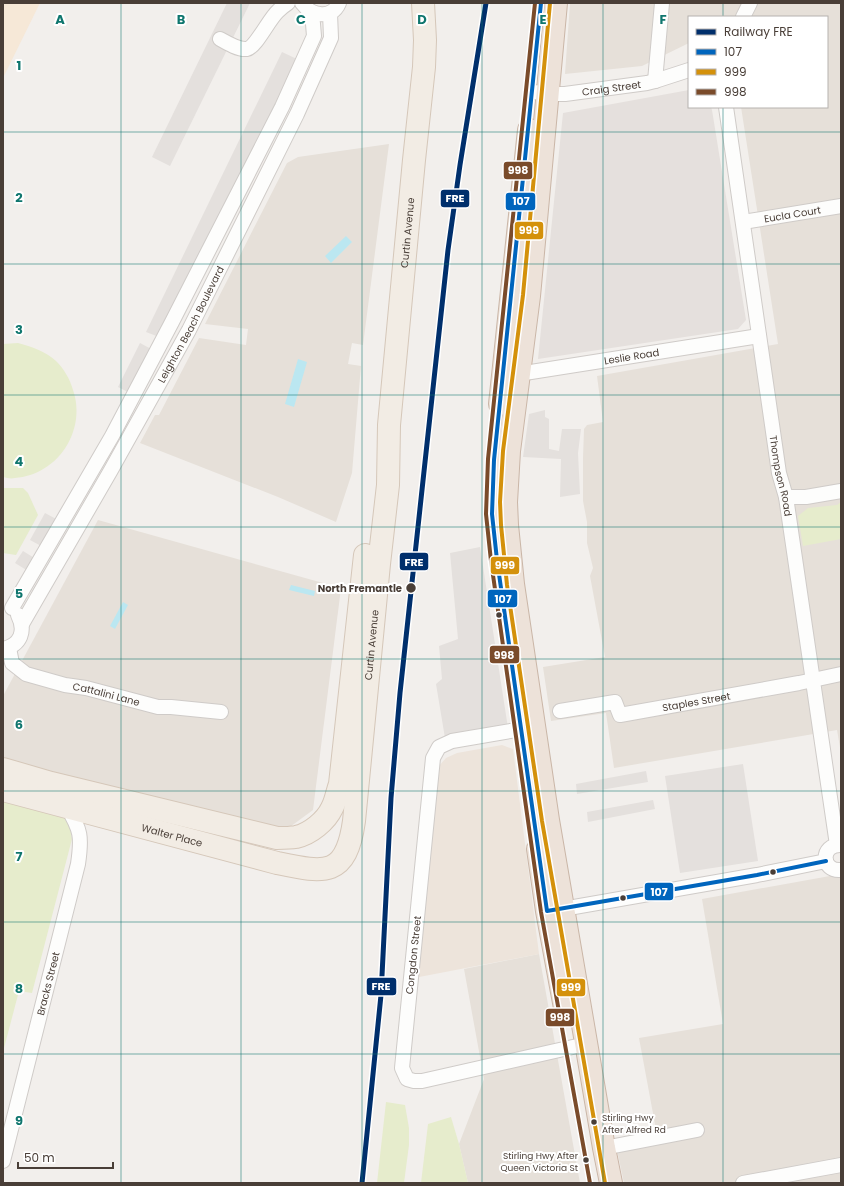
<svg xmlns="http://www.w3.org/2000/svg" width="844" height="1186" font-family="Poppins,sans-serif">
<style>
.residential{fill:#e6e0d9}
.industrial{fill:#e5e0dd}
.education{fill:#ede4db}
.green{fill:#e6eccc}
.sand{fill:#f6e8d7}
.parking{fill:#e4e0dd}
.water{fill:#bbe7f1}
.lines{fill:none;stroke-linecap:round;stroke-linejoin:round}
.street-casing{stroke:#cfcbc8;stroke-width:16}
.primary-casing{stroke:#d5c7b9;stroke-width:24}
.highway-casing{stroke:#cab6a7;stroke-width:24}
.street{stroke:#fdfdfc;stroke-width:14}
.primary{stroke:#f2ece4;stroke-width:22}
.highway{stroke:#ede2d9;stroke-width:22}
.bus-1-casing{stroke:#fff;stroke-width:7}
.bus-2-casing{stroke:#fff;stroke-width:7}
.bus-3-casing{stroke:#fff;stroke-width:7}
.bus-1{stroke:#0065bd;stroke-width:4}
.bus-2{stroke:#d4910b;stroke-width:4}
.bus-3{stroke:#7a4b2a;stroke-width:4}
.rail-1-casing{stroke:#fff;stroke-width:8}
.rail-1{stroke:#002f6c;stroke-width:5}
.grid{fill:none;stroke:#0f766e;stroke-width:1;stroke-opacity:0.55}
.stop-dot{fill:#493e37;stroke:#fff;stroke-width:1.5}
.labels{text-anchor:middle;stroke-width:4;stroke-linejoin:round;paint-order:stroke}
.bus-label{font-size:9px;fill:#493e37;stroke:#fff;text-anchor:start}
.street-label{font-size:10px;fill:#493e37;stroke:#fff}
.stop-label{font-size:10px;font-weight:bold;fill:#493e37;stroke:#fff;text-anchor:end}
.grid-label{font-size:13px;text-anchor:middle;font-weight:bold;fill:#0f766e;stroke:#fff;stroke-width:4;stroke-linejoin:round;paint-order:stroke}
.line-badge{stroke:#fff;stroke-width:1.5}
.badge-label{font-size:11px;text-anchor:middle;font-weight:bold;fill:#fff}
</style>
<rect width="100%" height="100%" fill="#f2efec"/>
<g class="residential">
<polygon points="570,3 841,3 841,753 837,730 614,768 606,713 551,721 543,667 605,657 590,576 593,568 587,543 587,522 583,501 583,458 584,429 587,425 603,422 597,376 778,344 741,107 827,107 827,17 689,17 689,43 642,66 565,74"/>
<polygon points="389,144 363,345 352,343 348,364 361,366 352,473 336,522 278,497 140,443 155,415 159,415 199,338 246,345 248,329 205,324 287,163 298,157"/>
<polygon points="98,520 341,588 313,810 279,835 3,770 3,696"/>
<polygon points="841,874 841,1183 624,1183 617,1150 657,1135 639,1038 723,1024 702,899"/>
<polygon points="539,954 580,1183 468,1183 459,1144 484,1079 464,969"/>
</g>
<polygon class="industrial" points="689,90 689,107 711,107 712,110 746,320 738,329 538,359 563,113"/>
<polygon class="education" points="502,745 513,749 539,954 414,978 438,767 446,758 457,753"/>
<g class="green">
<path d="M18,343C32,347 45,351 56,361C64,369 70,379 73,390C87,430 58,475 15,478C11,479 7,478 3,477V344Z"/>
<polygon points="3,488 23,488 28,493 38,515 16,555 3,553"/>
<polygon points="841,502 841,539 803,546 798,516 808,508 837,505"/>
<polygon points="3,797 57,813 67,820 75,833 71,833 72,839 32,993 19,991 3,1052"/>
<polygon points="386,1102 405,1105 409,1128 409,1145 404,1183 377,1183"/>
<polygon points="451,1117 459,1144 468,1183 421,1183 428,1124"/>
</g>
<polygon class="sand" points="3,3 40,3 3,78"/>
<g class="parking">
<polygon points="227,3 250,3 170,166 152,157"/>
<polygon points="282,52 299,60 159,337 146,332"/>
<polygon points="140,343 153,350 130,393 118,387"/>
<polygon points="545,410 545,417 549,419 549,449 559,451 562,429 581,429 578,453 580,494 560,497 561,459 523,457 529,414"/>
<polygon points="45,513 58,520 43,547 30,540"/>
<polygon points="480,547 508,728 445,738 436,684 442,679 439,646 458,639 450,553"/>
<polygon points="23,551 36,559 28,571 15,563"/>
<polygon points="743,764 758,861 680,873 665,776"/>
<polygon points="646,771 648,782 577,794 576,784"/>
<polygon points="653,800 655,809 588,822 587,812"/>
</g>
<g class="water">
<polygon points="346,236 352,242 331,263 325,256"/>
<polygon points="298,359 307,362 294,407 285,404"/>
<polygon points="291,585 315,591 314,596 289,590"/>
<polygon points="123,602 128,605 115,629 110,626"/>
</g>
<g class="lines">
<g class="street-casing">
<g id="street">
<path d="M302,3C311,16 332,20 339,3"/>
<polyline points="743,17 750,3"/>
<path d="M220,39C227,43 239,50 247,49C256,47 269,19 278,11C281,8 285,5 288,3"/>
<polyline points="655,81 662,3"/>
<path id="s1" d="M533,92L554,94H565L647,83L655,81L689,70"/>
<path id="s2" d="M726,107L779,473L786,497L837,845"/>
<path id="s3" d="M743,222L841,206"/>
<path id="s4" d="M512,375L759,336"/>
<polyline points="786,497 806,497 841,491"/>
<polyline points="12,608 112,436 172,322 282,107 314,36 312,12"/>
<path id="s5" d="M22,624L111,470L189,330L297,114L331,38L330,13"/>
<path id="s6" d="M9,648L12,663L26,674L65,685L86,688L158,707H171L221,712"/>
<path d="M3,649C21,645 26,631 18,615"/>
<path id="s7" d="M560,711L615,702L620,715L799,683L841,674"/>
<polyline points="534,727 452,741 439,747 433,758 402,1068 407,1079 414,1081 422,1081 586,1044"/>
<path d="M841,845C820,844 821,872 841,870"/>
<polyline points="557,910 757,875 826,861"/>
<polyline points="604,1148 697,1130"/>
<path id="s8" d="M3,1161L78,864C82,837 81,830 67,807"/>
<polyline points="743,1183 841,1165"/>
</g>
</g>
<g class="primary-casing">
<g id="primary">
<path d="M3,769L51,783L277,838C284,838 290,838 296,837C310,834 326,821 332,808C336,801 337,792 340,784L365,555"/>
<path id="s9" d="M3,790L277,863C325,873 346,878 354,821L379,564L388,485L389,425L414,160L424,67L425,40L423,3"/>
</g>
</g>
<g class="highway-casing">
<g id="highway">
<polyline points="556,3 529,296 509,451 506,502 507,525 513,584 548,820 604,1148 611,1183"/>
<polyline points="500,404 529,130"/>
<polyline points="538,849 547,911 565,1008"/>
</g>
</g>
<use href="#street" class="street"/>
<use href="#primary" class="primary"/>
<use href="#highway" class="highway"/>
<g class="bus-1-casing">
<polyline id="bus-1" points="541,3 494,460 492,514 497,560 547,911 757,875 826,861"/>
</g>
<g class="bus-2-casing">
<polyline id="bus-2" points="550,3 523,295 503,451 500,502 501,525 507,585 542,821 605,1183"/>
</g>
<g class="bus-3-casing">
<polyline id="bus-3" points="535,3 488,459 486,514 491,561 541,912 590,1183"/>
</g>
<use href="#bus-1" class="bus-1"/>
<use href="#bus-2" class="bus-2"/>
<use href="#bus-3" class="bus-3"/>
<g class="rail-1-casing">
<polyline id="rail-1" points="362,1183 381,995 391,798 400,693 448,250 460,165 486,3"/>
</g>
<use href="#rail-1" class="rail-1"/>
</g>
<path class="grid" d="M121,3V1183M241,3V1183M362,3V1183M482,3V1183M603,3V1183M723,3V17M723,107V1183M3,132H841M3,264H841M3,395H841M3,527H841M3,659H841M3,791H841M3,922H841M3,1054H841"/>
<g class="stop-dot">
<circle cx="411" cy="588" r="5.5"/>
<circle cx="499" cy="615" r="3.5"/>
<circle cx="773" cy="872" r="3.5"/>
<circle cx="623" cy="898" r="3.5"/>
<circle cx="594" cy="1122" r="3.5"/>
<circle cx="586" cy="1160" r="3.5"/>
</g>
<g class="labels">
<g class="bus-label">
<text x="602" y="1121">Stirling Hwy<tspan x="602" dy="12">After Alfred Rd</tspan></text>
<text x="578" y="1159" text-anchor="end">Stirling Hwy After<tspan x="578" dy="12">Queen Victoria St</tspan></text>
</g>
<g class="street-label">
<text dy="4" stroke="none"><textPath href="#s1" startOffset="79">Craig Street</textPath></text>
<text dy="4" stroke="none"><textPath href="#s3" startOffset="50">Eucla Court</textPath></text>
<text dy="4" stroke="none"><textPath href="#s9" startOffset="983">Curtin Avenue</textPath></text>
<text dy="4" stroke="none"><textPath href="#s5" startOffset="344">Leighton Beach Boulevard</textPath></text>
<text dy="4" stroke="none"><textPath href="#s4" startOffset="121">Leslie Road</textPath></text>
<text dy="4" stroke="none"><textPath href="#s2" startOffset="373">Thompson Road</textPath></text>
<text dy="4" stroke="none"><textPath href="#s9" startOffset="569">Curtin Avenue</textPath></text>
<text dy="4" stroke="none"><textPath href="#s6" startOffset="116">Cattalini Lane</textPath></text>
<text dy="4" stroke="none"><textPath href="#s7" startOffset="147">Staples Street</textPath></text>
<text dy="4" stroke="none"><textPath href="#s9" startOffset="175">Walter Place</textPath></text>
<text transform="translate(413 955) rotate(-84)" y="4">Congdon Street</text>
<text dy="4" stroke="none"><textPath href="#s8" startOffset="183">Bracks Street</textPath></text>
</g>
<g class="stop-label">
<text x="402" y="592">North Fremantle</text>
</g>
</g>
<g class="grid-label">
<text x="60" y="24">A</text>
<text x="181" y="24">B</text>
<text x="301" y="24">C</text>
<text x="422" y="24">D</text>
<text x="543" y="24">E</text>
<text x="663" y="24">F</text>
<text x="19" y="70">1</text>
<text x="19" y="202">2</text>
<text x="19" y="334">3</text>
<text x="19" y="466">4</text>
<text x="19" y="598">5</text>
<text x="19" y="729">6</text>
<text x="19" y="861">7</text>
<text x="19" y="993">8</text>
<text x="19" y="1125">9</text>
</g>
<g class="line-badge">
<rect x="503" y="161" width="30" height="19" rx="4" fill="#7a4b2a"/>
<rect x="440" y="189" width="30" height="19" rx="4" fill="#002f6c"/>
<rect x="505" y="192" width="31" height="19" rx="4" fill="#0065bd"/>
<rect x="514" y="221" width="30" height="19" rx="4" fill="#d4910b"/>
<rect x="399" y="552" width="30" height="19" rx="4" fill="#002f6c"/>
<rect x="490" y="556" width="30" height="19" rx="4" fill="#d4910b"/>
<rect x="487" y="589" width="31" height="19" rx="4" fill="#0065bd"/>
<rect x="489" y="645" width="31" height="19" rx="4" fill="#7a4b2a"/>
<rect x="644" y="882" width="30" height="19" rx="4" fill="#0065bd"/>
<rect x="366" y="977" width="31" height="19" rx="4" fill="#002f6c"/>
<rect x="556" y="978" width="30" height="19" rx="4" fill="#d4910b"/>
<rect x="545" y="1008" width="30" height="19" rx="4" fill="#7a4b2a"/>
</g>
<g class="badge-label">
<text x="518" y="174">998</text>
<text x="455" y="202">FRE</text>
<text x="521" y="205">107</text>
<text x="529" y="234">999</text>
<text x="414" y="566">FRE</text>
<text x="505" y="569">999</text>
<text x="503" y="603">107</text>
<text x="504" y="659">998</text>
<text x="659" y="896">107</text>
<text x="381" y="990">FRE</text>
<text x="571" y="991">999</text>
<text x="560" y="1021">998</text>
</g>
<rect width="844" height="1186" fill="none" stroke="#493e37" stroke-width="8"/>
<rect x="688" y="16" width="140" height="92" fill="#ffffff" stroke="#b6b2af"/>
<rect x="696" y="29" width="20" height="6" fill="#002f6c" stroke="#b6b2af"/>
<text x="724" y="36" font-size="12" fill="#493e37">Railway FRE</text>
<rect x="696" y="49" width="20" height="6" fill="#0065bd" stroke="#b6b2af"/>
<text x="724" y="56" font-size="12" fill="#493e37">107</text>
<rect x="696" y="69" width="20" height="6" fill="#d4910b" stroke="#b6b2af"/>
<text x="724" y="76" font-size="12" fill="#493e37">999</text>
<rect x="696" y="89" width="20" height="6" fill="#7a4b2a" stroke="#b6b2af"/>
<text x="724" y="96" font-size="12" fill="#493e37">998</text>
<path d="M18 1162v6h95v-6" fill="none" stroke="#493e37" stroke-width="2"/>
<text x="24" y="1162" font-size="12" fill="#493e37" stroke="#ffffff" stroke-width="3" paint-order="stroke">50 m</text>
</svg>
